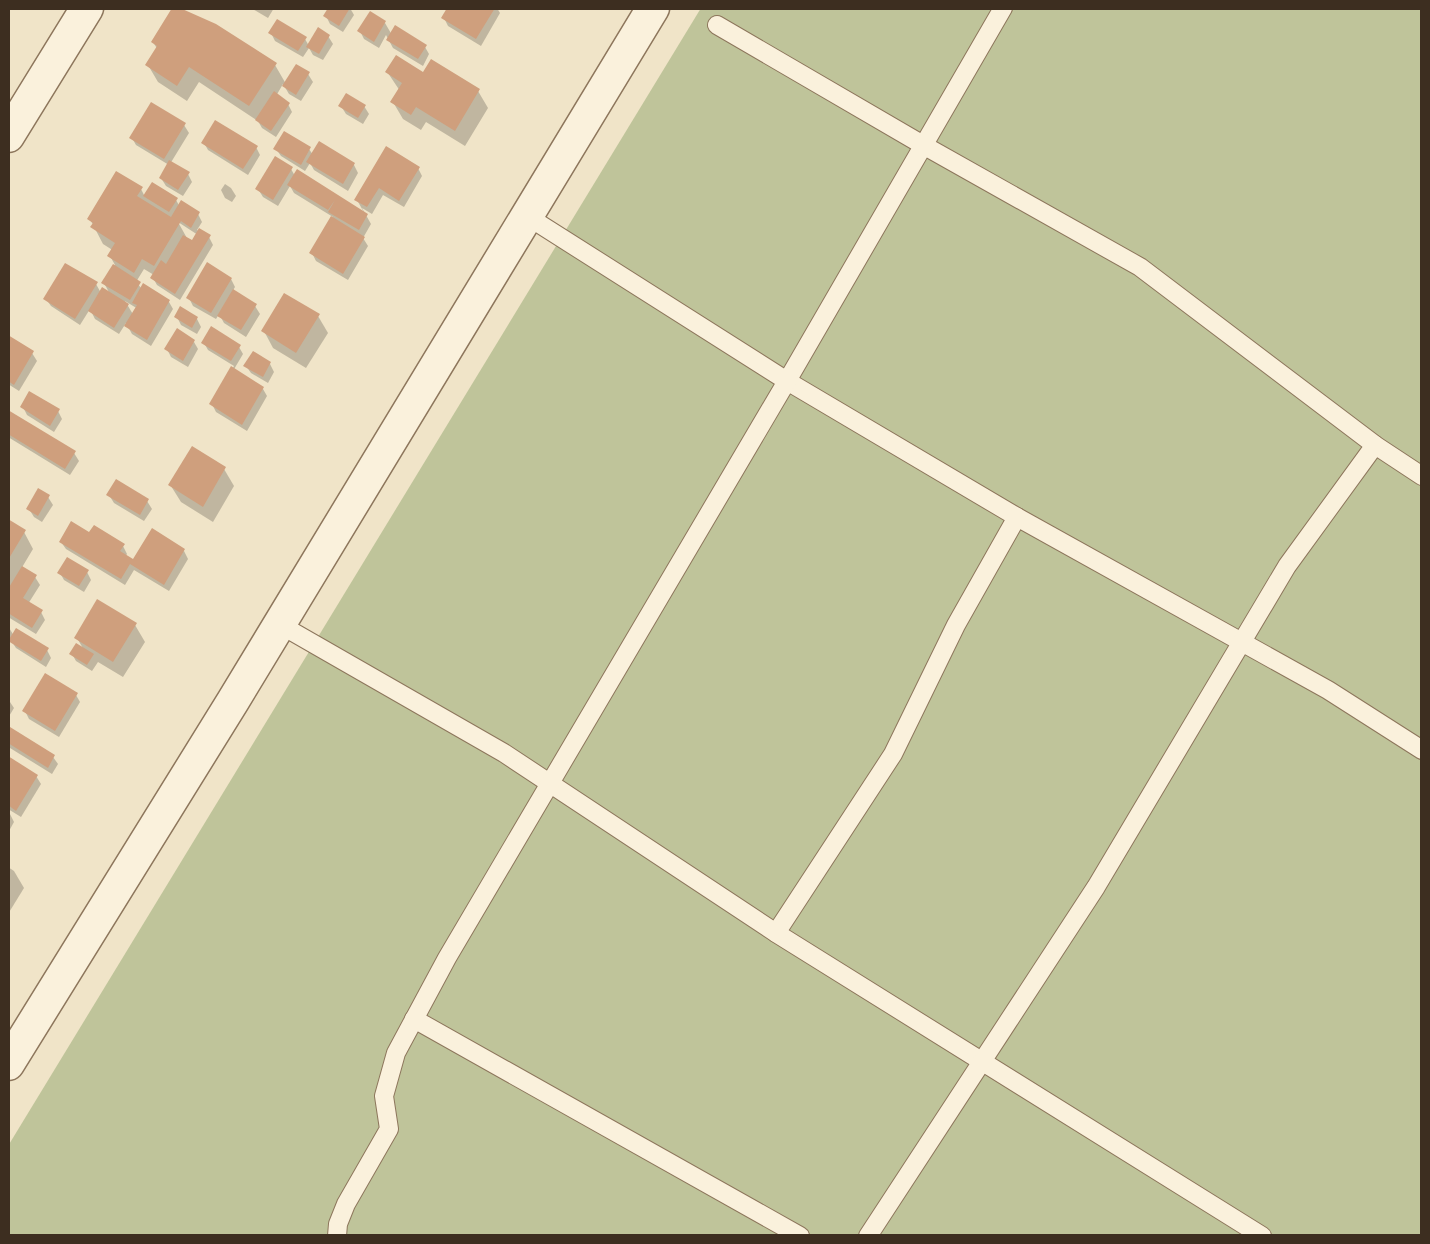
<svg xmlns="http://www.w3.org/2000/svg" width="1430" height="1244" font-family="'Times New Roman',serif">
<style>
.cemetery{fill:#bfc49a}
.shadow{fill:#0003;fill-rule:evenodd}
.building{fill:#cf9f7d}
.lines{fill:none;stroke-linecap:round;stroke-linejoin:round}
.service-casing{stroke:#8d765c;stroke-width:20}
.minor-casing{stroke:#8d765c;stroke-width:35}
.service{stroke:#faf1dc;stroke-width:18}
.minor{stroke:#faf1dc;stroke-width:32}
</style>
<rect width="100%" height="100%" fill="#f0e4c8"/>
<polygon class="cemetery" points="701,8 1422,8 1422,1236 8,1236 8,1146"/>
<g class="shadow">
<polygon points="251,8 274,8 268,18"/>
<polygon points="331,8 350,8 354,15 343,32 330,24 326,16"/>
<polygon points="450,8 497,8 500,13 481,46 448,26 444,18"/>
<polygon points="385,23 392,35 425,47 429,54 423,66 393,48 386,35 379,48 364,39 360,31"/>
<polygon points="271,33 305,39 309,46 328,36 333,44 323,60 313,55 309,48 303,57 275,41"/>
<polygon points="153,42 275,65 286,84 308,74 313,82 301,101 289,94 283,84 276,96 288,104 292,112 276,137 262,128 258,121 199,82 187,101 158,82 148,65 158,50"/>
<polygon points="388,73 424,76 478,91 488,108 465,146 426,122 421,130 403,119 393,102 400,91"/>
<polygon points="341,106 364,106 369,114 363,124 346,114"/>
<polygon points="184,125 189,133 170,164 188,174 192,182 183,196 166,186 161,178 169,165 136,145 132,138"/>
<polygon points="204,143 256,147 260,155 248,175 208,150"/>
<polygon points="276,149 309,149 313,155 354,165 358,173 348,191 314,170 310,163 305,171 281,156"/>
<polygon points="387,150 418,168 422,176 404,207 383,195 372,214 362,208 371,224 363,238 368,246 348,280 316,261 312,253 333,217 294,193 290,186 278,206 263,197 258,189 291,169 295,176 366,216 357,200"/>
<polygon points="225,184 231,188 236,196 232,202 225,198 221,190"/>
<path d="M141,189L145,197L176,200L180,207L198,214L202,222L197,230L209,237L213,245L180,300L157,285L153,278L154,275L144,269L136,282L142,289L169,302L173,309L151,346L132,334L126,323L119,334L95,319L90,309L80,325L51,306L46,299L96,284L101,293L111,296L104,283L115,265L110,256L114,251L103,244L90,219ZM178,222L198,235L192,243L188,240ZM125,301L138,309L134,316Z"/>
<polygon points="231,279 235,287 232,292 255,306 260,314 246,337 224,323 219,314 216,319 193,306 189,298"/>
<polygon points="318,316 328,333 306,368 273,348 264,331"/>
<polygon points="177,317 197,319 201,327 197,334 181,325"/>
<polygon points="8,338 32,353 37,361 19,391 8,384"/>
<polygon points="194,342 198,349 188,367 171,357 167,349"/>
<polygon points="204,343 239,347 243,354 233,371 263,389 267,396 247,431 216,412 212,404 234,366 208,350"/>
<polygon points="270,364 274,372 268,383 251,373 246,366"/>
<polygon points="23,407 58,411 62,419 54,432 27,415"/>
<polygon points="8,413 74,453 79,461 70,475 8,437"/>
<polygon points="224,469 234,486 213,522 181,502 171,486"/>
<polygon points="109,495 147,501 152,509 144,521 114,503"/>
<polygon points="48,497 53,505 42,522 34,517 29,509"/>
<polygon points="8,522 24,532 33,549 21,569 35,577 40,585 28,604 41,612 45,620 36,634 8,617"/>
<polygon points="90,536 123,546 127,554 125,557 134,563 184,551 188,559 169,591 134,570 125,585 66,549 61,542"/>
<polygon points="87,572 91,580 84,592 64,580 60,573"/>
<polygon points="135,625 145,642 123,677 98,662 92,671 76,661 72,654 84,650 77,638"/>
<polygon points="8,626 14,636 47,650 51,658 46,667 16,648 10,639 8,643"/>
<polygon points="76,695 80,702 59,737 29,719 25,711"/>
<polygon points="8,699 14,708 8,718"/>
<polygon points="11,731 53,757 58,764 52,774 10,748 8,737"/>
<polygon points="8,759 36,776 41,784 21,817 8,809"/>
<polygon points="8,810 14,822 9,831 8,830"/>
<polygon points="8,867 14,871 24,888 8,914"/>
</g>
<g class="building">
<polygon points="172,8 180,8 216,24 277,63 249,106 189,67 177,86 145,65 157,46 151,42"/>
<polygon points="328,8 350,8 339,26 323,16"/>
<polygon points="447,8 495,8 476,39 441,18"/>
<polygon points="370,11 386,21 374,42 357,31"/>
<polygon points="277,19 307,37 298,51 268,33"/>
<polygon points="395,25 427,45 418,59 386,40"/>
<polygon points="318,27 330,35 319,54 306,47"/>
<polygon points="396,55 423,72 431,59 480,89 455,131 416,107 411,115 390,102 402,83 385,72"/>
<polygon points="296,64 310,72 296,95 282,86"/>
<polygon points="274,91 290,103 271,131 255,120"/>
<polygon points="346,93 366,105 358,118 338,106"/>
<polygon points="151,102 186,123 164,159 129,138"/>
<polygon points="215,120 258,146 243,169 201,143"/>
<polygon points="284,131 311,147 301,165 273,149"/>
<polygon points="319,141 355,163 343,184 306,162"/>
<polygon points="386,146 420,167 399,201 379,188 367,207 354,200"/>
<polygon points="275,156 293,167 273,200 255,189"/>
<polygon points="169,160 190,172 178,190 159,178"/>
<polygon points="297,169 368,214 359,230 328,212 335,200 328,210 287,185"/>
<polygon points="116,171 143,187 137,196 171,217 181,200 200,212 191,228 181,221 154,266 142,259 134,273 107,256 115,243 90,227 93,223 87,219"/>
<polygon points="152,182 178,198 169,212 143,196"/>
<polygon points="331,216 365,237 343,274 309,253"/>
<polygon points="199,228 211,235 175,294 150,278 161,260 166,264 183,235 192,240"/>
<polygon points="207,262 232,278 211,313 186,298"/>
<polygon points="65,263 98,282 75,319 43,299"/>
<polygon points="113,264 141,282 130,300 101,283"/>
<polygon points="143,283 170,300 147,340 124,326 137,305 132,303"/>
<polygon points="102,287 129,304 114,328 88,311"/>
<polygon points="233,289 257,304 241,330 217,316"/>
<polygon points="284,293 320,314 296,353 261,331"/>
<polygon points="180,306 198,317 192,328 174,317"/>
<polygon points="211,326 241,345 231,361 201,343"/>
<polygon points="177,328 195,340 183,361 164,349"/>
<polygon points="8,335 34,351 14,385 8,381"/>
<polygon points="253,351 271,362 263,377 243,366"/>
<polygon points="231,366 264,387 242,425 209,404"/>
<polygon points="29,391 60,409 50,426 20,407"/>
<polygon points="8,410 76,451 65,469 8,434"/>
<polygon points="192,446 226,467 203,507 168,485"/>
<polygon points="116,479 149,499 140,515 106,495"/>
<polygon points="38,488 50,495 38,516 26,509"/>
<polygon points="8,519 26,530 8,560"/>
<polygon points="71,521 89,532 94,525 125,544 120,551 133,559 152,528 185,549 164,585 130,564 121,579 59,542"/>
<polygon points="67,557 89,570 79,586 57,573"/>
<polygon points="22,566 37,575 23,598 43,610 32,628 8,613 8,589"/>
<polygon points="97,599 137,623 113,662 74,638"/>
<polygon points="16,628 49,648 41,661 8,641"/>
<polygon points="76,643 94,654 87,665 69,654"/>
<polygon points="45,673 78,693 55,731 22,711"/>
<polygon points="10,727 55,755 48,768 8,743 8,732"/>
<polygon points="8,756 38,775 16,811 8,805"/>
</g>
<g class="lines">
<g class="service-casing">
<g id="service">
<polyline points="717,25 923,145 1140,267 1375,445 1422,476"/>
<polyline points="527,216 787,381 1017,517 1328,690 1422,750"/>
<polyline points="279,624 504,753 776,933 1262,1236"/>
<polyline points="776,933 893,754 956,625 1017,517"/>
<polyline points="414,1019 800,1236"/>
<polyline points="337,1236 338,1224 346,1204 389,1129 384,1096 396,1053 447,958 787,381 1003,8"/>
<polyline points="868,1236 1096,887 1287,566 1375,445"/>
</g>
</g>
<g class="minor-casing">
<g id="minor">
<polyline points="8,136 87,8"/>
<polyline points="8,1064 233,701 653,8"/>
</g>
</g>
<use href="#service" class="service"/>
<use href="#minor" class="minor"/>
</g>
<rect width="1430" height="1244" fill="none" stroke="#3d2e20" stroke-width="20"/>
</svg>
